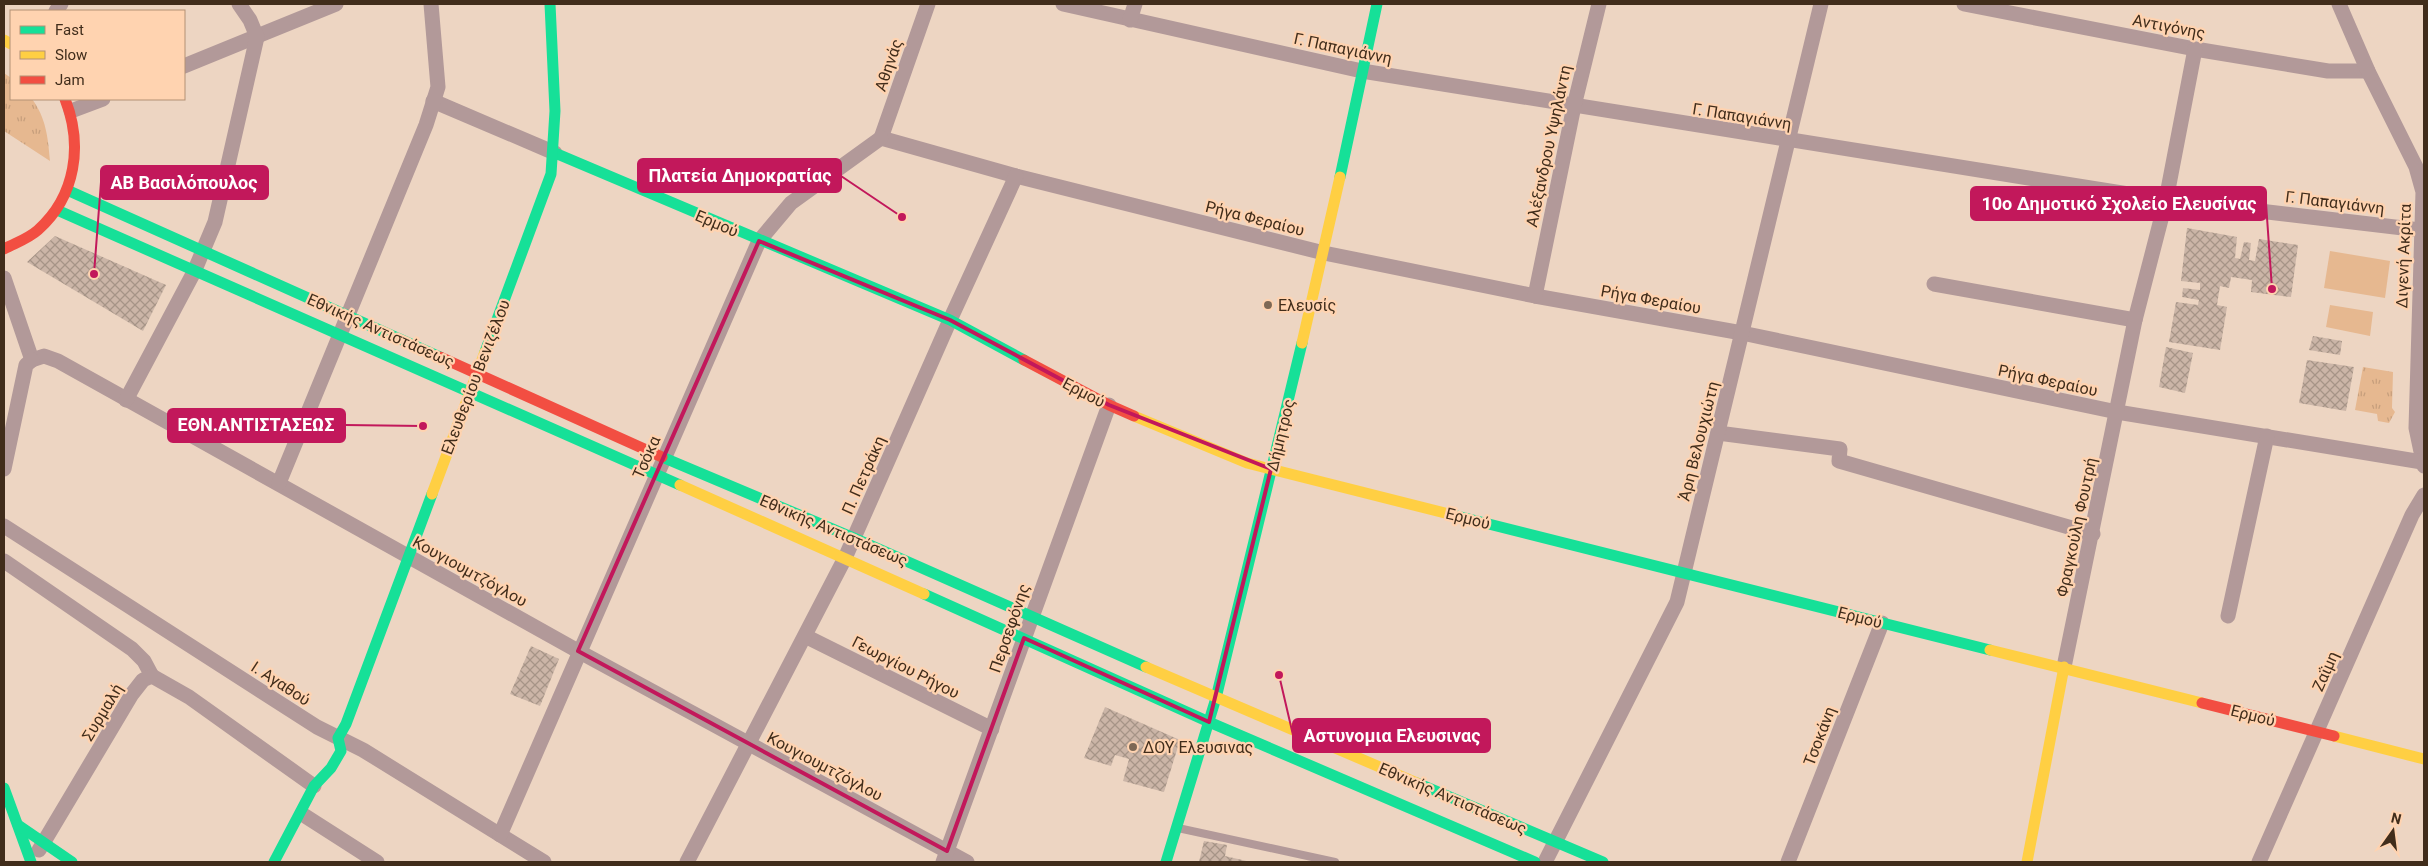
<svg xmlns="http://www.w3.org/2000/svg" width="2428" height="866" font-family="Roboto,sans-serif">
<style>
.park{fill:url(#park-tufts)}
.garden{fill:#e6b890}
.building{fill:url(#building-cross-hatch)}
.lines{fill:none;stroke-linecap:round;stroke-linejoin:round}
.lane{stroke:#b29999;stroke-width:8}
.street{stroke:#b29999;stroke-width:15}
.fast{stroke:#16e098;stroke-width:11}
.slow{stroke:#ffcf43;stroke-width:11}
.jam{stroke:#f24e42;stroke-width:11}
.marked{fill:none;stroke:#c2185b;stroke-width:4;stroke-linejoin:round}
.poi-dot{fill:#7d6855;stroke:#ffd3b0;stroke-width:2}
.labels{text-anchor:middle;stroke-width:4.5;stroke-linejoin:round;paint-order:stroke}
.street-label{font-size:16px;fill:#412d1b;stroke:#ffd3b0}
.poi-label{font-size:16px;fill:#412d1b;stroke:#ffd3b0;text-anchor:start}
.leader{fill:none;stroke:#c2185b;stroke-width:2}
.callout-dot{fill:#c2185b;stroke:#ffd3b0;stroke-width:2}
.callout{fill:#c2185b;stroke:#c2185b;stroke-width:2}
.callout-label{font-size:18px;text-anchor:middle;font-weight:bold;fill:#fff}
</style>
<defs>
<pattern id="park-tufts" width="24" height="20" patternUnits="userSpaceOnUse" patternTransform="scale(1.25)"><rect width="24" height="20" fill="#e6b890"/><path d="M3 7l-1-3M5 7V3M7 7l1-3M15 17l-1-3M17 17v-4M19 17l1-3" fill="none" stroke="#c69e7c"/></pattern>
<pattern id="building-cross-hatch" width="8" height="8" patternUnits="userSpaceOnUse" patternTransform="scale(1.25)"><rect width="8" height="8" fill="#cbb5a7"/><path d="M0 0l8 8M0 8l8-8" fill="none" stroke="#a69487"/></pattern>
</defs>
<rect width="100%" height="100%" fill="#edd5c2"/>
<g class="park">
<path d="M4,73L11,78V99H32C46,118 48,137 50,161L4,131Z"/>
<polygon points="2363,367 2393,372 2392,408 2395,412 2389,423 2378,421 2377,414 2355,410"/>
</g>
<g class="garden">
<polygon points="2330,251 2390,261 2385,298 2324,288"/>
<polygon points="2330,305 2373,312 2370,336 2326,327"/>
</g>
<g class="building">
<polygon points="2187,228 2237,237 2235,258 2240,259 2244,242 2251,243 2249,260 2255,261 2259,239 2298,245 2291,297 2251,292 2252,280 2231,277 2229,288 2220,286 2217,305 2227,307 2220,350 2169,342 2176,302 2198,305 2199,300 2182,297 2183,288 2200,290 2200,283 2181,281"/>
<polygon points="55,236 166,285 143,331 27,262"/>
<polygon points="2313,336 2342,341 2340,355 2309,350"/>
<polygon points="2166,347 2193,353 2185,393 2159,387"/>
<polygon points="2307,360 2354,367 2346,411 2299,403"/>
<polygon points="531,646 559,659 540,706 510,694"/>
<polygon points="1105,707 1180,740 1164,792 1123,781 1129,759 1115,755 1111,766 1084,758"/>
<polygon points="1204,841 1227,845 1225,856 1251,862 1199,862"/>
</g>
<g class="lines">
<polyline class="lane" points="1178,828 1335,862"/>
<g class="street">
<polyline points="1063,4 1362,71 2166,200 2420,230"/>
<polyline points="1964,4 2195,49 2328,71 2368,71"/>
<polyline points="2339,4 2368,71 2416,167 2423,192 2416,428 2424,466"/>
<polyline points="56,11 61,4"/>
<polyline points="1130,20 1135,4"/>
<polyline points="184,66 336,4"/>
<polyline points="433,101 555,153"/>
<polyline points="71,111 103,99"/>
<polyline points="881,138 1016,176 1324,253 1535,296 1742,333 2117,412 2422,462"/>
<polyline points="881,138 928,4"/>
<polyline points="4,278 32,360 44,356 58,361 578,651 967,862"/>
<polyline points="1934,284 2135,320"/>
<polyline points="1535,296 1574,106 1599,4"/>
<polyline points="126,400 194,272 215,222 257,37 250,20 239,4"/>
<polyline points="1718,433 1840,449 1839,461 2093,534"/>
<polyline points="4,469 26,365 32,360"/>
<polyline points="279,483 426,125 438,87 431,4"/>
<polyline points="4,526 317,727 363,750 544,862"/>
<polyline points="4,561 132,649 144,661 152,676"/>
<polyline points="2228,616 2267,436"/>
<polyline points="805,636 992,729"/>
<polyline points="2064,667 2135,320 2166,200 2195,49"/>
<polyline points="302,814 377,862"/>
<polyline points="500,835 759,241 791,203 881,138"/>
<polyline points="39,850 132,694 143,680 152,676 189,697 314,786"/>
<polyline points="687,862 845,558 950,320 1016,176"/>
<polyline points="943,862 1109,405"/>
<polyline points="1545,862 1677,602 1821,4"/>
<polyline points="1788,862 1882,623"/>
<polyline points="2259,862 2412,515 2424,495"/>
</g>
<g class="fast">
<polyline points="555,153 950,320 1024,360"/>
<polyline points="1340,177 1377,4"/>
<polyline points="67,190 440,357"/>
<polyline points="57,210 680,485"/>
<polyline points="485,352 551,174 555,111 550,4"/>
<polyline points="662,457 854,538 1146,667"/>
<polyline points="1449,514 1990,650"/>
<polyline points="924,594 1209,722 1535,862"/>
<polyline points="1417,783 1603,862"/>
<polyline points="4,788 31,862"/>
<polyline points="18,825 72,862"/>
<polyline points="274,862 314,786 331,768 341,751 338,738 346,724 432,494"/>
<polyline points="1166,862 1216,698 1302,343"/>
</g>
<g class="slow">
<polyline points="4,40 11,44"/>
<polyline points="1302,343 1340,177"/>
<polyline points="1134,416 1247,463 1449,514"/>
<polyline points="680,485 924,594"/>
<polyline points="432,494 485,352"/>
<polyline points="1990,650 2202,703"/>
<polyline points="1146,667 1417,783"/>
<polyline points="2334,736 2424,759"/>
<polyline points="2027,862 2064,667"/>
</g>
<g class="jam">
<path d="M4,249C15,243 28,239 38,230C76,196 83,145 65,99"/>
<polyline points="440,357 662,457"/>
<polyline points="1024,360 1109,405 1134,416"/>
<polyline points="2202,703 2334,736"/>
</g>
</g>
<path class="marked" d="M759,241L950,320L1109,405L1271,469L1209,722L1024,638L947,851L578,651Z"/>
<g class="poi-dot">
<circle cx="1268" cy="305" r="5"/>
<circle cx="1133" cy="747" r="5"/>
</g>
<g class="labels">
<g class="street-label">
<text transform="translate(2169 26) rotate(11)" y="6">Αντιγόνης</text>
<text transform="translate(1343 48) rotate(12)" y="6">Γ. Παπαγιάννη</text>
<text transform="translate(888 65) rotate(-71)" y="6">Αθηνάς</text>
<text transform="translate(1742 116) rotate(9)" y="6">Γ. Παπαγιάννη</text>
<text transform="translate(1548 146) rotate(-78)" y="6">Αλέξανδρου Υψηλάντη</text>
<text transform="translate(2335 202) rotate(7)" y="6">Γ. Παπαγιάννη</text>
<text transform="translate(1255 218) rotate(14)" y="6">Ρήγα Φεραίου</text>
<text transform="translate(717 223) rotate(23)" y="6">Ερμού</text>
<text transform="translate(2403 256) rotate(-88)" y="6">Διγενή Ακρίτα</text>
<text transform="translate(1651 299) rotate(10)" y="6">Ρήγα Φεραίου</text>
<text transform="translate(381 330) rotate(24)" y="6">Εθνικής Αντιστάσεως</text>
<text transform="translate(475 377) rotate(-69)" y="6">Ελευθερίου Βενιζέλου</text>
<text transform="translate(2048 380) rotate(12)" y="6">Ρήγα Φεραίου</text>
<text transform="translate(1084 392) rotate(28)" y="6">Ερμού</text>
<text transform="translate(1280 435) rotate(-76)" y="6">Δήμητρος</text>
<text transform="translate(1698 441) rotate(-76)" y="6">Άρη Βελουχιώτη</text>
<text transform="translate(646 457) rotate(-66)" y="6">Τσόκα</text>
<text transform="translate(863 475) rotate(-66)" y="6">Π. Πετράκη</text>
<text transform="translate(1468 518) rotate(14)" y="6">Ερμού</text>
<text transform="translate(2076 527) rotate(-78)" y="6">Φραγκούλη Φουτρή</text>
<text transform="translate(834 530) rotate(23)" y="6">Εθνικής Αντιστάσεως</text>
<text transform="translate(470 571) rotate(29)" y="6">Κουγιουμτζόγλου</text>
<text transform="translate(1860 617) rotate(14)" y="6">Ερμού</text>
<text transform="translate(1009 628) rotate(-71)" y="6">Περσεφόνης</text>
<text transform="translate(906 667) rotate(27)" y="6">Γεωργίου Ρήγου</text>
<text transform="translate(2325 671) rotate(-66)" y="6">Ζαΐμη</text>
<text transform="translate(281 683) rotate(33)" y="6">Ι. Αγαθού</text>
<text transform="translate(102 712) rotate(-59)" y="6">Συρμαλή</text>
<text transform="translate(2253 715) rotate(14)" y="6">Ερμού</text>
<text transform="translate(1819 736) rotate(-69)" y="6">Τσοκάνη</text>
<text transform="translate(825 766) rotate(28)" y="6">Κουγιουμτζόγλου</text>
<text transform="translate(1453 798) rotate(23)" y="6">Εθνικής Αντιστάσεως</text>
</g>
<g class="poi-label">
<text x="1278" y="311">Ελευσίς</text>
<text x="1143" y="753">ΔΟΥ Ελευσινας</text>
</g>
</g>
<path class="leader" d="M902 217L841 176M94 274L101 182M2272 289L2266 203M423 426L345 425M1279 675L1293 735"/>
<g class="callout-dot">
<circle cx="902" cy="217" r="5"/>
<circle cx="94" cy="274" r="5"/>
<circle cx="2272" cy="289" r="5"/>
<circle cx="423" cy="426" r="5"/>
<circle cx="1279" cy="675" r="5"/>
</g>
<g class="callout">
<rect x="638" y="159" width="203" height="33" rx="5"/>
<rect x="101" y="166" width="167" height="33" rx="5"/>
<rect x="1971" y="187" width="295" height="33" rx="5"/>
<rect x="168" y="409" width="177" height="33" rx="5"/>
<rect x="1293" y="719" width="197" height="33" rx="5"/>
</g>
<g class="callout-label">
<text x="740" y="182">Πλατεία Δημοκρατίας</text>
<text x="184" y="189">ΑΒ Βασιλόπουλος</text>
<text x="2119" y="210">10ο Δημοτικό Σχολείο Ελευσίνας</text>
<text x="256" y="431">ΕΘΝ.ΑΝΤΙΣΤΑΣΕΩΣ</text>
<text x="1392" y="742">Αστυνομια Ελευσινας</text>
</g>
<rect width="2428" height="866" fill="none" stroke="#412d1b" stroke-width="10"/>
<rect x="10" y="10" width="175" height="90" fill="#ffd3b0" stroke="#b39174"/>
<rect x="20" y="26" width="25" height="8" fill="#16e098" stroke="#b39174"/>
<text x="55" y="35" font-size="15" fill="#412d1b">Fast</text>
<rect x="20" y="51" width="25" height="8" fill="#ffcf43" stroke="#b39174"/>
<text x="55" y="60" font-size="15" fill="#412d1b">Slow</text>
<rect x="20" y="76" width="25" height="8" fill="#f24e42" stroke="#b39174"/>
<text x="55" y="85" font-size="15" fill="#412d1b">Jam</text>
<g transform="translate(2393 831) rotate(14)" stroke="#ffd3b0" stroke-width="4" paint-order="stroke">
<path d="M0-4L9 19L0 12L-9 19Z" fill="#412d1b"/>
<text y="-8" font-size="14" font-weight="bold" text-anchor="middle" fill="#412d1b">N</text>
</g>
</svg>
